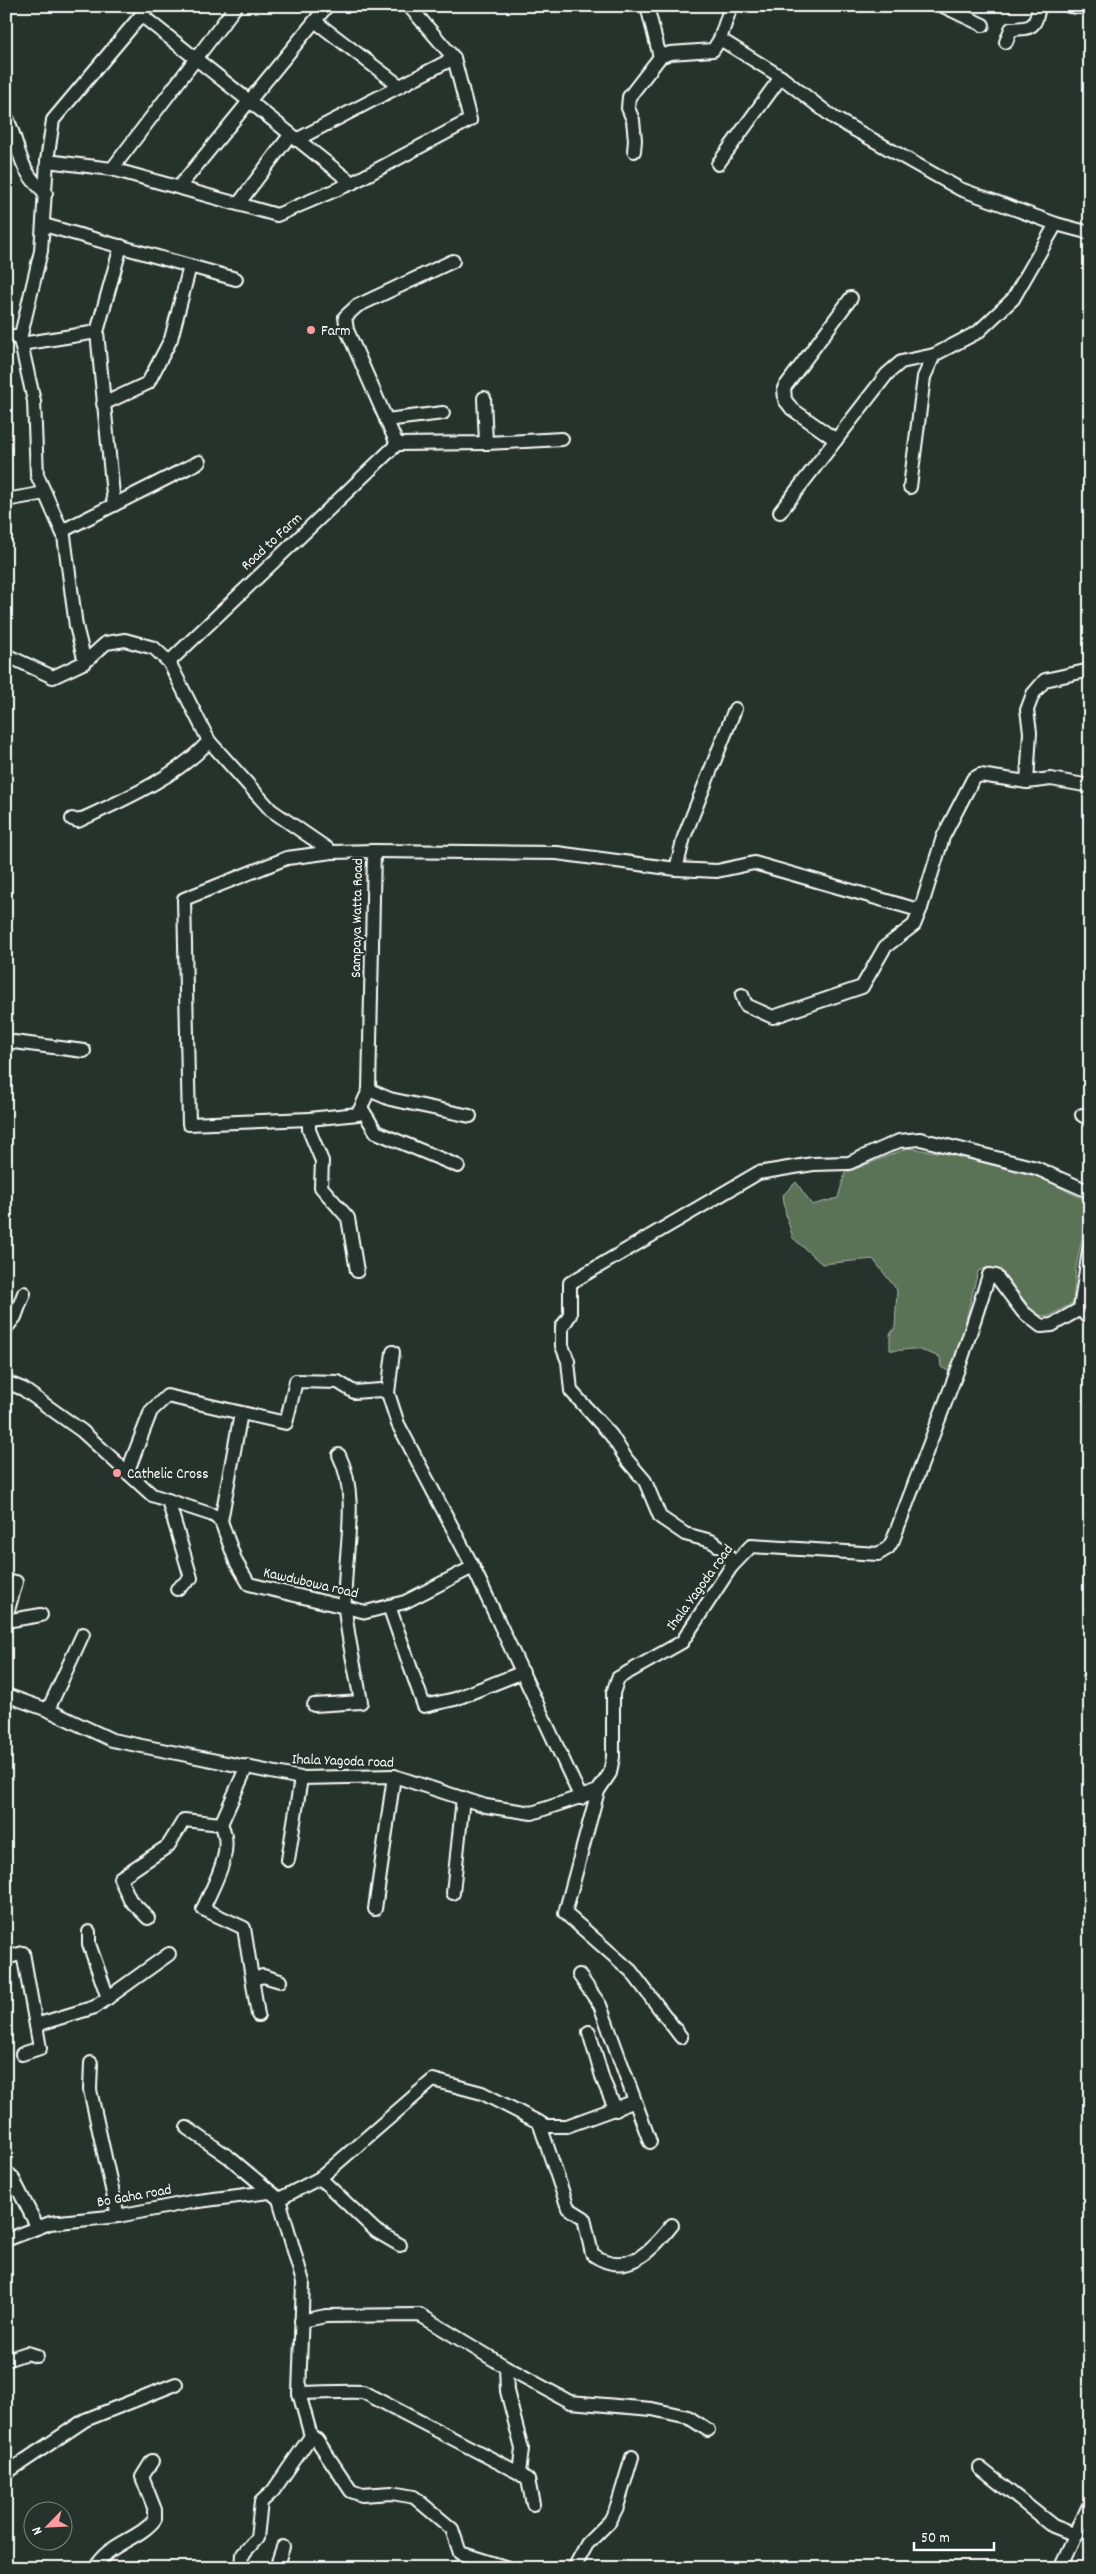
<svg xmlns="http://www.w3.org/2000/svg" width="1096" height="2574" font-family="Dekko,sans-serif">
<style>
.green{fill:#5a7257;stroke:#acb8ab}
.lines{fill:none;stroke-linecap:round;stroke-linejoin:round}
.street-casing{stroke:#fff;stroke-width:16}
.street{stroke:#26332d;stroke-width:12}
.poi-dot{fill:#ff9aa2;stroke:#26332d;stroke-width:2}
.labels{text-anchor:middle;stroke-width:4.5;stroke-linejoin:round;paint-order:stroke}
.poi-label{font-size:15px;fill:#fff;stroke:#26332d;text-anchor:start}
.street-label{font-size:15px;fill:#fff;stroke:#26332d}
</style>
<rect width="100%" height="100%" fill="#26332d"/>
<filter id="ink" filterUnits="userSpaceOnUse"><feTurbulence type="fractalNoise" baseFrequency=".02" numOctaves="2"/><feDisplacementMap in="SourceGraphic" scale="10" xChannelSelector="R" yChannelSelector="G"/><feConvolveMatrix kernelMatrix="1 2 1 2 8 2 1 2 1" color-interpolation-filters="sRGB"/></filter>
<g filter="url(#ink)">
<path class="green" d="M908,1148L944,1153L1039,1177L1089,1202L1076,1268L1073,1303L1047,1317L1034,1313L1004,1274L991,1267L978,1271L955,1365L948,1371L941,1367L940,1357C931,1354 921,1349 911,1349C903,1350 898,1351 890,1350V1334L895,1328L897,1290L873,1259L822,1264L793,1238L786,1215L783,1195L796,1182L812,1205L838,1198L845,1173Z"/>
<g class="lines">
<g class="street-casing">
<g id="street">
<polyline points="647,6 660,57"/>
<polyline points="943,6 983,25"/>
<polyline points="1069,6 1090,8"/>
<polyline points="141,15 352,183"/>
<polyline points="316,22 400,86"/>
<polyline points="720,39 781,77 834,118 960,189 1056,224 1090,233"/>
<path d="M1006,42L1011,29C1033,28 1035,28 1039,6"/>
<path d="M6,116C21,147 16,169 46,193"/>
<polyline points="296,140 454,58"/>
<polyline points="634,151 635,140 633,120 628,108 629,97 660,57 670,53 713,50 720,39 731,6"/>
<polyline points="47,161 112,169 277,215 352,183 470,120 454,58 409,6"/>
<polyline points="718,164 781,77"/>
<polyline points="112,169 236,6"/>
<polyline points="179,187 327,6"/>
<polyline points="239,203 290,135"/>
<polyline points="44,225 236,279"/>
<polyline points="6,334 20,339"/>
<polyline points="21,344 97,332"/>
<polyline points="484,398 486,443"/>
<polyline points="103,404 148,383 171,339 190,266"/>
<polyline points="386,420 443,413"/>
<polyline points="836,440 792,409 785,400 784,388 851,298"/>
<polyline points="397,444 347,330 345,317 357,306 453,261"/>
<polyline points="397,444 486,443 562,439"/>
<polyline points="910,487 924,377 934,355 978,332 1013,299 1056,224"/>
<polyline points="6,500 45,493"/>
<polyline points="114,505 97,332 121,246"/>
<polyline points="780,512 887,374 901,362 934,355"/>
<polyline points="62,531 199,462"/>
<polyline points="6,655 53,677 85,662 106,643 125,640 154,648 169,662 209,741 271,810 332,852 374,851 369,1090 358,1114 309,1119 189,1124 184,899 287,858 332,852"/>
<polyline points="85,662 76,626 64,536 37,475 34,401 20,339 41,251 47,161 53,120 149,6"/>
<polyline points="169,662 397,444"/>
<polyline points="1027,782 1030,732 1027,710 1033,694 1045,680 1090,670"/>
<path d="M72,819L78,821C119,802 179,776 209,741"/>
<polyline points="374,851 557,853 676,869 717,871 754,863 915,909 921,908 943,837 973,779 980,775 1027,782 1051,779 1090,786"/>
<polyline points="676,869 684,837 735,709"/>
<polyline points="742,995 746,1005 773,1017 862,987 885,947 914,925 921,908"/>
<polyline points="6,1041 84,1051"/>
<polyline points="369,1090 390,1099 470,1116"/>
<polyline points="362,1109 376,1132 458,1166"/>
<polyline points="1082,1115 1090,1120"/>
<polyline points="309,1119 309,1130 322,1161 321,1187 348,1218 357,1271"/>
<polyline points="1080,1309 1090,1320"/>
<polyline points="6,1328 15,1317 24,1293"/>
<polyline points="393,1352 388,1393 398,1424 473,1567 581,1798"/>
<polyline points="6,1382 23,1389 82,1431 152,1495 213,1515 221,1521 236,1562 249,1584 366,1612 405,1602 473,1567"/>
<polyline points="127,1473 151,1411 167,1396 286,1423 296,1381 338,1382 354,1392 381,1390 388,1393"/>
<polyline points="168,1500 191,1578 177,1589"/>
<polyline points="221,1521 241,1413"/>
<polyline points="731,1567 728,1554 725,1550 711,1541 685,1534 660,1517 645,1481 627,1460 611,1435 571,1391 568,1361 562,1346 562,1327 570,1315 570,1283 758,1173 813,1164 849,1163 899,1141 920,1139 1036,1168 1090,1192"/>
<polyline points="389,1606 424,1706 455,1699 523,1672"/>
<polyline points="6,1617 16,1582"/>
<polyline points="6,1621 41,1615"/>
<polyline points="6,1695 48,1710 112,1740 301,1778 394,1776 486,1806 532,1813 598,1791 610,1773 613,1757 613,1693 618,1678 682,1642 731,1567 751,1546 878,1554 888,1548 893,1540 961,1361 989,1275 996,1276 1023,1312 1041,1326 1052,1325 1080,1309 1090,1244"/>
<path d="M314,1705L361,1702C356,1671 347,1638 345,1607C342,1560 361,1499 339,1455"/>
<polyline points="48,1710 83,1634"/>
<path d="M247,1766L221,1824C235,1851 214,1883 203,1909L244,1928L258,2015"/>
<polyline points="598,1791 565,1913 631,1971 681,2037"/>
<polyline points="288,1860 301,1778"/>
<polyline points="453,1893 463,1798"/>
<polyline points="375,1909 394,1776"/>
<polyline points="148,1918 130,1900 120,1878 168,1846 184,1820 221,1824"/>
<polyline points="89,1932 89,1944 108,1998"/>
<polyline points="6,1958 23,1953 40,2048 22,2054"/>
<polyline points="579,1975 600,2005 650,2142"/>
<polyline points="253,1979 263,1976 280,1981"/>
<polyline points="36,2025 95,2007 169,1954"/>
<polyline points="589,2032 603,2080 616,2110"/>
<polyline points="91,2063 90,2090 118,2216"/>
<path d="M539,2122L568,2208L584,2218L592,2254C626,2278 651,2252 672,2225"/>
<polyline points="187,2128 230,2158 279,2199 303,2282 299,2393 311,2436 273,2491 261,2502 257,2538 243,2554 242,2568"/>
<polyline points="6,2172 12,2177 37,2226"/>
<polyline points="320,2178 376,2231 400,2245"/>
<polyline points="279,2199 320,2178 433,2080 482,2093 546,2126 567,2126 633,2102"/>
<polyline points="6,2240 50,2223 118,2216 191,2202 269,2192"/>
<polyline points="301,2321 326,2316 420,2315 506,2367 570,2402 652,2409 688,2417 708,2430"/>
<polyline points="6,2360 27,2353 37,2356"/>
<polyline points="506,2367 507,2391 522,2449 519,2473"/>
<path d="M299,2393C321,2393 341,2391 363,2392L519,2473L528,2480L533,2504"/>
<polyline points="311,2436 317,2440 351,2491 362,2495 392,2493 414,2497 452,2529 460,2553 508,2568"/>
<polyline points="980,2468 1053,2526 1076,2535"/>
<polyline points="6,2473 85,2420 176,2384"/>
<path d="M95,2568C106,2544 141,2539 155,2519V2510L142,2477L152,2461"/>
<polyline points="276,2568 283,2547"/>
<polyline points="574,2568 587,2544 610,2521 617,2507 632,2457"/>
<polyline points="1060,2568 1090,2503"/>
</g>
</g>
<use href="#street" class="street"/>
</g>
</g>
<g class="poi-dot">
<circle cx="311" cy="330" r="5"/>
<circle cx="117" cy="1473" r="5"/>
</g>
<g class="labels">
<g class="poi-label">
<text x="321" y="335">Farm</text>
<text x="127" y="1478">Cathelic Cross</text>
</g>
<g class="street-label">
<text transform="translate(271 541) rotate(-43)" y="5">Road to Farm</text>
<text transform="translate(356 918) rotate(-89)" y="5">Sampaya Watta Road</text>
<text transform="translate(311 1582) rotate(13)" y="5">Kawdubowa road</text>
<text transform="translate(699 1587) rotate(-54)" y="5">Ihala Yagoda road</text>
<text transform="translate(343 1760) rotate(2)" y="5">Ihala Yagoda road</text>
<text transform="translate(134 2195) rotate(-10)" y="5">Bo Gaha road</text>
</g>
</g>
<rect width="1096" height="2574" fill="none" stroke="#26332d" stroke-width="25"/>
<rect x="12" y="12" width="1071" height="2549" fill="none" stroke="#fff" stroke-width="2" filter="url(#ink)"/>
<g transform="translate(48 2526) rotate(246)"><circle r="24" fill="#26332d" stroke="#7d8581"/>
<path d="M0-4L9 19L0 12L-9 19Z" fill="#ff9aa2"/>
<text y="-8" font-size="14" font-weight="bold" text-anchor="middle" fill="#ffffff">N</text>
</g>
<path d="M914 2542v8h80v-8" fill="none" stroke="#ffffff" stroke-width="2.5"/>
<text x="921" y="2542" font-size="15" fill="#ffffff" stroke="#26332d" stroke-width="4" paint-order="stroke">50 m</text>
</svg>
